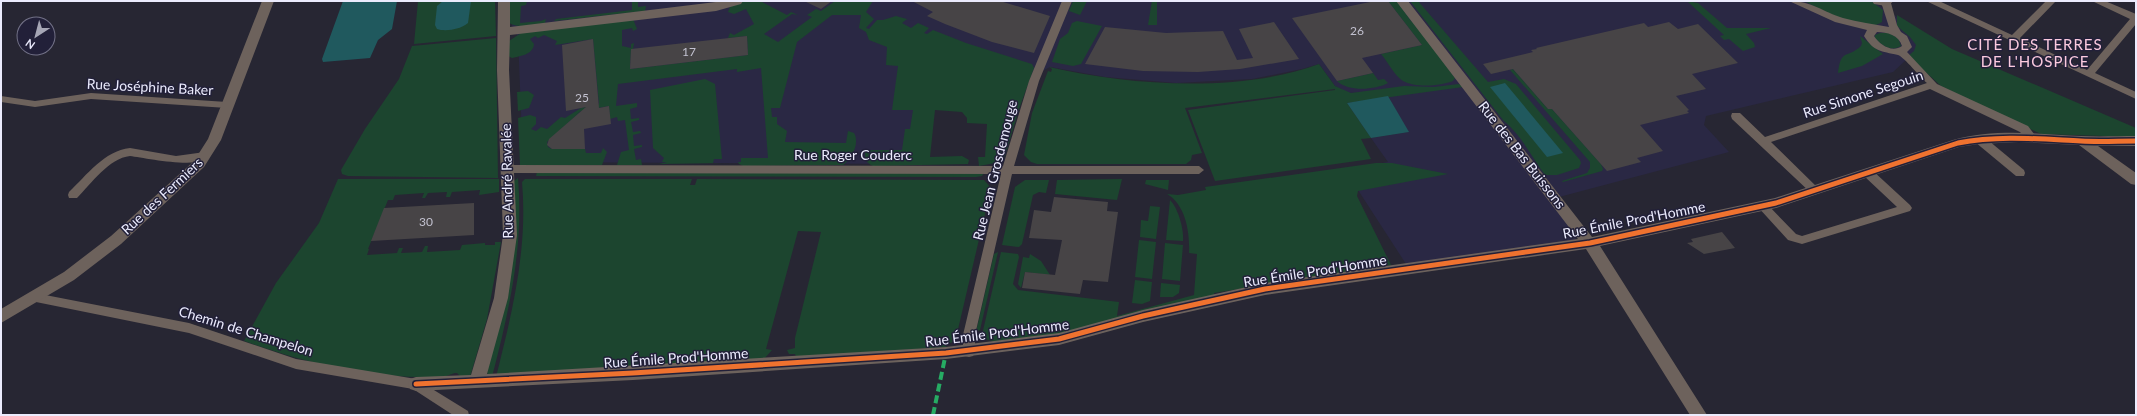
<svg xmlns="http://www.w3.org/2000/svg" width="2137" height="416" font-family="Lato,sans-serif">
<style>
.built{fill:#2a2844}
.green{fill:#1c452f}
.water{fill:#20595e}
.building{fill:#474446}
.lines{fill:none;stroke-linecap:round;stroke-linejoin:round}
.minor{fill:#6d625c;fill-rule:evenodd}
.tertiary{fill:#6d625c;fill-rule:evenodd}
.quiet{stroke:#26ab63;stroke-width:4;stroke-dasharray:8 4;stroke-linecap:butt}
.cycleway-casing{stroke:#222039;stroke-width:8}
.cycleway{stroke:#ef722f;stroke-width:5}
.labels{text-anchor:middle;stroke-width:3;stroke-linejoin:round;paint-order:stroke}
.number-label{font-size:12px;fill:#c2c1cf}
.street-label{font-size:14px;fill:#ebebfd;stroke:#222039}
.neighbourhood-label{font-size:15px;letter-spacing:1px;fill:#fbcade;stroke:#222039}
</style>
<rect width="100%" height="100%" fill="#272633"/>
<polygon class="built" points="514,1 1872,1 1930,38 1893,72 1706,116 1704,125 1729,152 1559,197 1577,236 1575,240 1406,264 1345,170 1388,162 1371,138 1408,132 1388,96 1367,92 1351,93 1344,91 1335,86 1319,64 1302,69 1252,79 1176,83 1105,77 1050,67 1013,86 926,58 918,164 523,162 518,37 512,26"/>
<g class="green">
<polygon points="418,1 495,1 496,36 414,44"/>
<path d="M508,1H527L526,5L521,6L520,23L541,21L546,19L545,23C534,25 520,29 509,23Z"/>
<polygon points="632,1 638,1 638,7 646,6 645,11 554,21 556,19 632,10"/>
<path d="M742,1H760L787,15L791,12L798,15L792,14L764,34L778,42L812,17L807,15L816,9L821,11L835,1H873L866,12L874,19L866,28L869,29L877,20H883L896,16L914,21L907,19L902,23L911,28L918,23L929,28L924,33L927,34L933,30L966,43L1032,64L1034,68L1019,109L1005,156L995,163L979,166L978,157H985L987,124L967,123V118L962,112L935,110L930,157L962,156L969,160L968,164L873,166C865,163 865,158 865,150H902L905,129H910L913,110H892L898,66L886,65L887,47L869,40L866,32L859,28L861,15H832L797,42L780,108H771L772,117H777V124L787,131L785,142L846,143L848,131L854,133C860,143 852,159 843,165L743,166L739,164L738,162H741V158H768L761,68L737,72V69L618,84L616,106L637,103V107L630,109L631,119L639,118V120L631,122L633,132L640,131L641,133L633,135L634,146L642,145V147L634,149L636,160L641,159L642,165H617L621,152L629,150L625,120L618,121L617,117L610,119L609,106L581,111L547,142L548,147L552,149H585L586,153H601L603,148L607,152L602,165H520L518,118L530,115L536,117V124L531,129L536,131L541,127L547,129L561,117L565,118L581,108L599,104L593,39L555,45L557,41L544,35L538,38L535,36L530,39L534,44C533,55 520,56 512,58L508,56L509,41L521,33L633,19L637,29L633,31L632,28L622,30V46L631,48V44L634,43L633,49H631L630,69L748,55L747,36L728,38L730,33L734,35L754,24L746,9L734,14L728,12L730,7Z"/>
<polygon points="1073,1 1087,1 1080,15 1069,11"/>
<polygon points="1152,1 1157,1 1157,25 1148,25"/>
<path d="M1388,1H1397L1411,21L1418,26L1455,78L1453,81C1441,86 1415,88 1403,81C1394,75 1388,62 1381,54L1422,45Z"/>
<path d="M1410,1H1418L1488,82L1504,79L1516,84L1580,160L1581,163L1579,168L1557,175H1545C1531,156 1522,136 1503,120Z"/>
<polygon points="1687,1 1698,3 1727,28 1771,28 1746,34 1754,43 1755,47 1743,51 1729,39 1724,40 1720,36 1724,35"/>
<path d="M1804,1H1871L1883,10L1882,22C1866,35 1821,9 1804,1Z"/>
<polygon points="1897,15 1952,49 2136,128 2136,137 2041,134 1941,86 1908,56 1914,51 1916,45 1910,37 1897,26"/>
<polygon points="1077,21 1102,26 1081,64 1073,66 1052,62 1060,39 1068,33 1072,23"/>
<path d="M1880,33H1889L1898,38L1901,46C1891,52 1882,46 1875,38V35Z"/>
<path d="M1860,36L1883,54L1862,66L1838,73C1841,48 1847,59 1861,46L1862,43Z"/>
<polygon points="496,38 498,178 348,176 342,174 341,170 365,129 399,79 412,46"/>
<path d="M1319,64L1335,86L1351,93L1404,86L1434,87L1459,84L1463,87L1347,103L1371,138L1361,139L1371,159L1215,181L1188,110L1335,90V89L1185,108L1202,153L1192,155L1191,160L1186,164H1037L1031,162L1024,155L1032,113L1048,71L1051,72L1052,69L1049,67C1131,86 1240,93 1319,64Z"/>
<polygon points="1513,69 1548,109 1552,109 1601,164 1603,169 1602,171 1563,182 1562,181 1587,173 1590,168 1590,162 1510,70"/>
<path d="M1373,73L1378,80L1384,79L1388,83C1375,90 1348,92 1337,81Z"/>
<polygon points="705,79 715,84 722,159 714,159 713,163 724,163 659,164 667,162 662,162 664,158 653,148 650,90"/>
<polygon points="528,91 534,95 529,108 518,111 517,92"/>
<path d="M1376,163H1392L1448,174L1358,191L1357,196L1391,265L1214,293V296L1074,332L994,342L986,339L982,335L1001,252L1018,254L1019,257L1013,284L1018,290L1119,302L1117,316L1194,295L1197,254L1189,253C1190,233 1186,205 1167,194L1178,195L1206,190L1205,187Z"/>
<polygon points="537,172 984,173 982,176 976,177 536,176"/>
<path d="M518,178C524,247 509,311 492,377L487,373L514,181Z"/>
<path d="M338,179H499V192L479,195L480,190L452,192L450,197H446L447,192L428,193L425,198H422L424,193L395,195L393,200H388L368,249H369L367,255L397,253L399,248H403L401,253L422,252L425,246H428L427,252L460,250L462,245L485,243V245H495V242H501L487,319L470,377H461L457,373C452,373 451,375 446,376C438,378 427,377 419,377C359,376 300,361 244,341L276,283L319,223Z"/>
<path d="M525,179H692L690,185H695L697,179L984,180L991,188L956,338L951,343L947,342L946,347L796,357L795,354H789L787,350L795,348V338L821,232L798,231L766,349L772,350L764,359L496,377C512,313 528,249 522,182Z"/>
<polygon points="1122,179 1117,200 1055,194 1057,180"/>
<polygon points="1025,180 1049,180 1046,193 1039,192 1033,195 1022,244 1019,247 1002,245 1015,187"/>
<polygon points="1146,180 1169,180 1168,190 1145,184"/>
<path d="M1170,200C1178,208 1184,229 1183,241L1166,240Z"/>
<polygon points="1150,206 1160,207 1156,239 1140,237 1141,220 1148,221"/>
<polygon points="1139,240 1156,242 1152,279 1135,277"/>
<polygon points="1165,243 1183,245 1180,281 1162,279"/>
<polygon points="998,252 980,330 976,332 994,254"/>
<polygon points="1030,254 1041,261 1050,275 1025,272 1021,288 1018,284 1023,257 1029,258"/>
<polygon points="1135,280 1152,282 1150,301 1142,304 1132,303"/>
<polygon points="1161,283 1180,285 1179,293 1173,297 1160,297"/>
</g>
<g class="water">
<polygon points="343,1 397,1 392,29 378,40 370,58 323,62 322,59"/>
<path d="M443,1H471L468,23C461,29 446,32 437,29L435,25L437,6Z"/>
<polygon points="1505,83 1563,153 1547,157 1490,87"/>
<polygon points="1388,96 1409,132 1371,138 1347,103"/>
</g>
<g class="building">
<polygon points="804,1 832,1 821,9"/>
<polygon points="912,1 1000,1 1050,16 1034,53 992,42 945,24 927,16 933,12"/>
<polygon points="1375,1 1388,1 1422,45 1362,58 1373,73 1337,81 1292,18"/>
<polygon points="1274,22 1299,59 1240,69 1198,72 1143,71 1085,64 1105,27 1166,33 1223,31 1237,60 1253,58 1239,29"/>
<polygon points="1669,22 1678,29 1698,24 1738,63 1692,74 1706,89 1676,96 1689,110 1687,111 1689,113 1640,125 1663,151 1637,158 1641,162 1607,171 1552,109 1548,109 1513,69 1491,74 1483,64 1533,52 1531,50 1537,49 1536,48 1644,23 1648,27"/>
<polygon points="747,36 748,55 630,69 631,49"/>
<polygon points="593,39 599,108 609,106 611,124 584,129 585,149 552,149 547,145 549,139 586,107 566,111 562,45"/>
<polygon points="1054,197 1108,202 1107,211 1118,212 1108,282 1083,280 1080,294 1022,288 1025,272 1055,275 1062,240 1029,238 1034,210 1051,212"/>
<polygon points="474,203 474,235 371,241 384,208"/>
<polygon points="1722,232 1735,248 1704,254 1687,243 1693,242 1691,239"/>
</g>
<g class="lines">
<g class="minor">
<polygon points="1062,1 1072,1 1039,81 1014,166 1199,166 1204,170 1199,174 1012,174 975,335 975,352 973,356 969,357 965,356 963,352 963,335 1001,174 508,173 503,169 508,165 1003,166 1029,81"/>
<path d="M1789,1C1812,1 1823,12 1843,18C1858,22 1874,24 1889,27L1881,2L1894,1L1891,3L1897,25L1901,32L1907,36L1912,47L1907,52L1937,84L2028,126L2037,138L2032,142L2028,141L2020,132L1930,89L1771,142L1820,190L1819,193H1811L1732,119L1731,116L1732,113H1740L1765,137L1927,83C1921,78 1904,57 1898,55C1881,51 1874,52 1864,36L1867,30L1835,22ZM1877,32C1887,32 1899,35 1902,46C1892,53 1880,45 1874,36Z"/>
<polygon points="1926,1 1939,1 2012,35 2046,1 2056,1 2020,38 2087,70 2130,19 2092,1 2105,1 2136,14 2136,24 2095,73 2136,92 2136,99"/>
<polygon points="91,93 227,102 232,105 227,108 91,99 35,107 1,102 1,96 35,101"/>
<polygon points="1979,135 1983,136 2024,170 2025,173 2024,176 2016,176 1975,142 1974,139 1975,136"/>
<path d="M130,148L176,156L205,152L210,156C202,170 145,158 130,156C109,158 91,184 77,198H69L68,195L69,192C87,175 104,151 130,148Z"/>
<polygon points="1868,169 1872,170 1910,205 1912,208 1910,211 1802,244 1788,240 1757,206 1762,202 1766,203 1796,234 1802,236 1897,207 1864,176 1863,173 1864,170"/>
<polygon points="35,293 189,323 296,359 416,379 468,411 469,415 453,415 413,389 296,369 189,333 31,301 29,298 31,295"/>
</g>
<g class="tertiary">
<polygon points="262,1 274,1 221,140 204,167 121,244 74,280 1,323 1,309 64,272 111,236 194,161 208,139"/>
<path d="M498,1H510V27L724,1H743L741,4L716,11L510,35L509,70L517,235L508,298L487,374L946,347L1059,333L1143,310L1265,283L1578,239L1396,1H1408L1592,237L1775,198L1953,140C1995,128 2039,134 2081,136C2099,137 2118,136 2136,136V146H2098L2136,173V185L2131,184L2079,145L2019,142L1979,144L1959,147L1776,208L1600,246L1707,415H1690L1586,249L1265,295L1143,322L1059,345L946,359L633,380L416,391L410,389L408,384L410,379L416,377L471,375L494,298L503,235L497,70Z"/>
<polygon points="1872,1 1891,1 1892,2 1886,6 1874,4"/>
</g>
<polyline class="quiet" points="933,415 946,353"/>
<g class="cycleway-casing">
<path id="cycleway" d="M416,384L633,373L946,353L1059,339L1143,316L1265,289L1590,243L1776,203L1958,143C1999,135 2039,139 2081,141C2099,142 2118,141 2136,141"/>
</g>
<use href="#cycleway" class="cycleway"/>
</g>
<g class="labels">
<g class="number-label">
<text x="1357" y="35">26</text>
<text x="689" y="56">17</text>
<text x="582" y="102">25</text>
<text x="426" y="226">30</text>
</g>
<g class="street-label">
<text transform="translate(150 87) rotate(3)" y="5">Rue Joséphine Baker</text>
<text transform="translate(1863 94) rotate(-18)" y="5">Rue Simone Segouin</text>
<text x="853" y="160">Rue Roger Couderc</text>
<text transform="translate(1522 155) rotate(52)" y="5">Rue des Bas Buissons</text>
<text transform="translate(995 170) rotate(-76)" y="5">Rue Jean Grosdemouge</text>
<text transform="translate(507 181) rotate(-91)" y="5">Rue André Ravalée</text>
<text transform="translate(162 196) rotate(-43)" y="5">Rue des Fermiers</text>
<text transform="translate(1634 220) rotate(-11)" y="5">Rue Émile Prod'Homme</text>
<text transform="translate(1315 271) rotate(-9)" y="5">Rue Émile Prod'Homme</text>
<text transform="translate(246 331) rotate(17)" y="5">Chemin de Champelon</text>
<text transform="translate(997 333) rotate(-7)" y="5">Rue Émile Prod'Homme</text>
<text transform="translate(676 358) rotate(-4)" y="5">Rue Émile Prod'Homme</text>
</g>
<g class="neighbourhood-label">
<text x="2035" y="50">CITÉ DES TERRES<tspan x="2035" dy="17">DE L'HOSPICE</tspan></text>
</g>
</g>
<rect width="2137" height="416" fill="none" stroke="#ebebfd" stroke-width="4"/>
<g transform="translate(36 36) rotate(216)"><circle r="19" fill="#222039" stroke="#727187"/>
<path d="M0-3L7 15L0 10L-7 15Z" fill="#a6a6b6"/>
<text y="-6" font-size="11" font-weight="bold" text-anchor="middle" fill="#ebebfd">N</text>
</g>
</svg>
